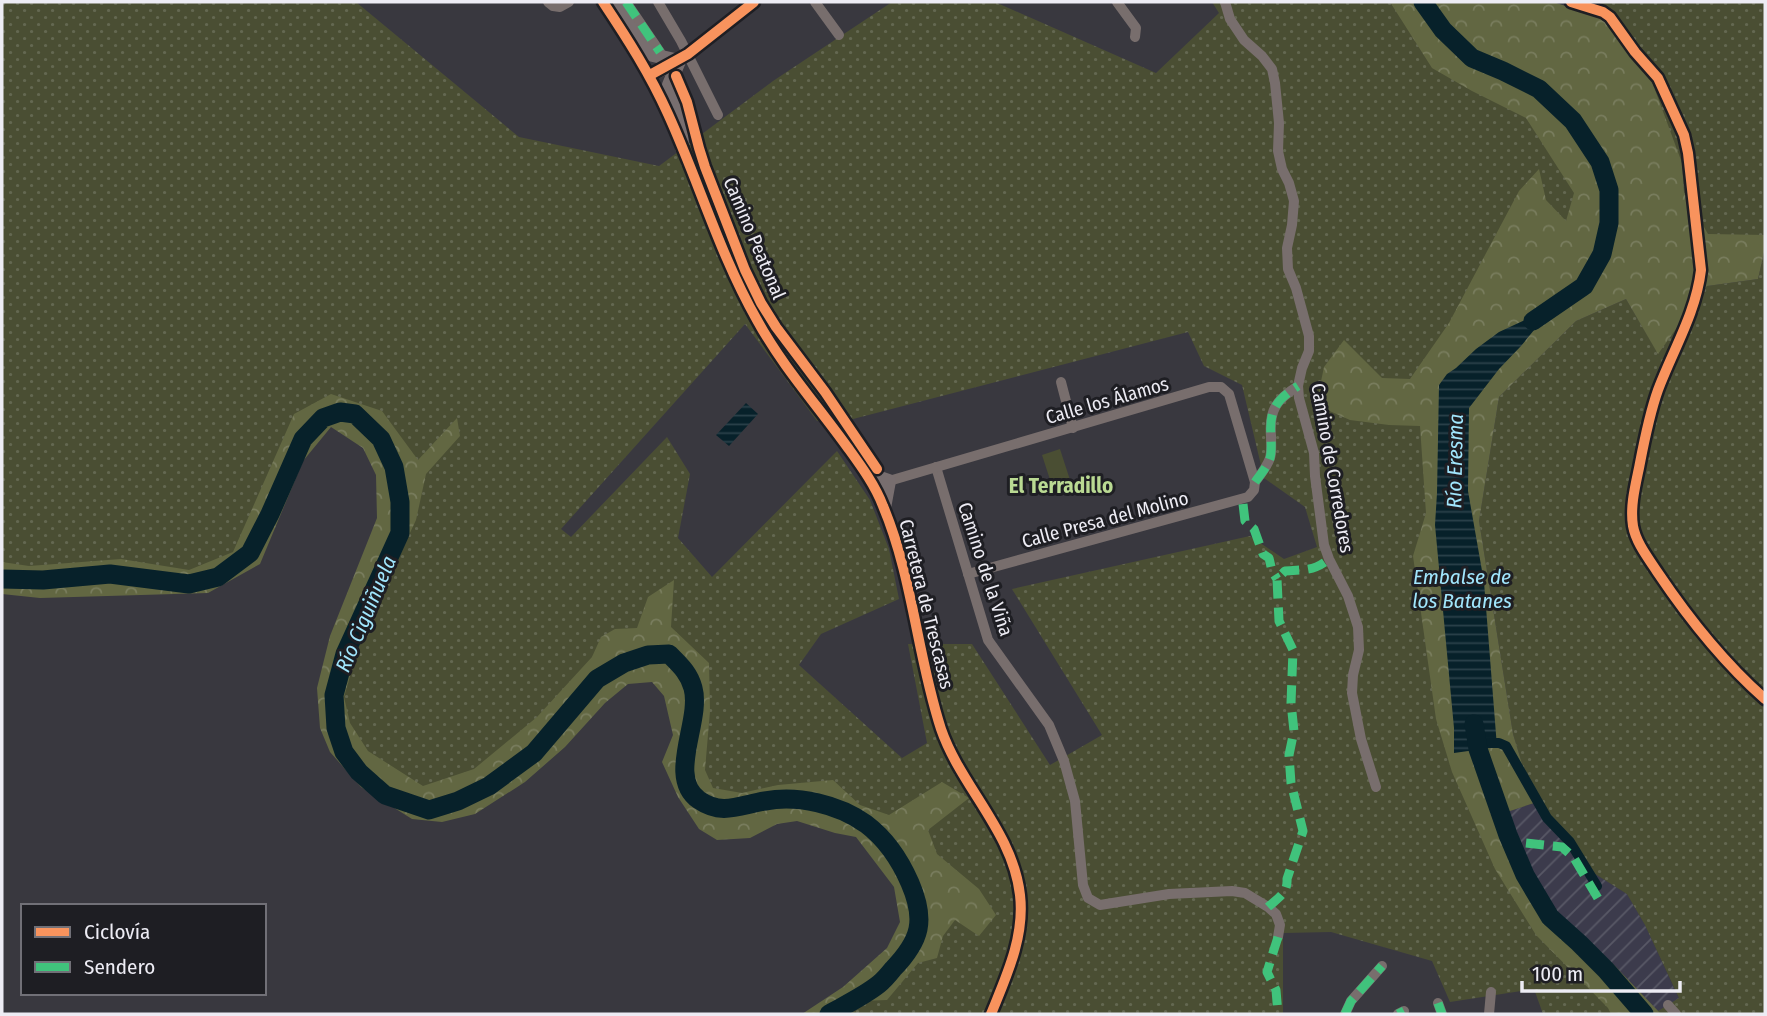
<svg xmlns="http://www.w3.org/2000/svg" width="1767" height="1016" font-family="'Fira Sans Condensed',sans-serif">
<style>
.industrial{fill:url(#industrial-furrows)}
.grass{fill:url(#grass-dots);fill-rule:evenodd}
.forest{fill:url(#forest-crowns)}
.park{fill:#4a4e33}
.water{fill:url(#water-rules)}
.lines{fill:none;stroke-linecap:round;stroke-linejoin:round}
.canal{stroke:#07212a;stroke-width:10}
.river{stroke:#07212a;stroke-width:19}
.minor{stroke:#786e6d;stroke-width:10}
.major{stroke:#786e6f;stroke-width:14}
.quiet{stroke:#40c37c;stroke-width:9;stroke-dasharray:18 9;stroke-linecap:butt}
.cycleway-casing{stroke:#1e1e23;stroke-width:15}
.cycleway{stroke:#f8935d;stroke-width:10}
.labels{text-anchor:middle;stroke-width:6;stroke-linejoin:round;paint-order:stroke}
.street-label{font-size:19px;fill:#edecf4;stroke:#1e1e23}
.water-label{font-size:21px;font-style:italic;fill:#a1e6fd;stroke:#1e1e23}
.neighbourhood-label{font-size:21px;font-weight:bold;fill:#bada93;stroke:#1e1e23}
</style>
<defs>
<pattern id="industrial-furrows" width="10" height="10" patternUnits="userSpaceOnUse" patternTransform="scale(1.75)"><rect width="10" height="10" fill="#3c3b4c"/><path d="M-1 1l2-2M0 10L10 0M9 11l2-2" fill="none" stroke="#585866"/></pattern>
<pattern id="grass-dots" width="8" height="8" patternUnits="userSpaceOnUse" patternTransform="scale(1.75)"><rect width="8" height="8" fill="#4a4e33"/><path d="M2 2h.1M6 6h.1" fill="none" stroke="#646851" stroke-width="1.8" stroke-linecap="round"/></pattern>
<pattern id="forest-crowns" width="20" height="18" patternUnits="userSpaceOnUse" patternTransform="scale(1.75)"><rect width="20" height="18" fill="#626742"/><path d="M2 6a3 3 0 1 1 6 0M12 15a3 3 0 1 1 6 0" fill="none" stroke="#797d5e"/></pattern>
<pattern id="water-rules" width="6" height="5" patternUnits="userSpaceOnUse" patternTransform="scale(1.75)"><rect width="6" height="5" fill="#07212a"/><path d="M0 2.5h6" fill="none" stroke="#2b414a"/></pattern>
</defs>
<rect width="100%" height="100%" fill="#39383f"/>
<polygon class="industrial" points="1534,803 1545,822 1564,840 1592,872 1627,894 1645,925 1679,999 1658,1011 1614,965 1561,920 1556,909 1534,881 1519,852 1504,813"/>
<g class="grass">
<path d="M2,2H356L519,137L659,166L773,81L892,2H995L1156,73L1219,13L1212,2H1423L1609,190L1468,383L1457,553L1508,835L1550,917L1644,1014H1543L1534,989L1450,1002L1432,961L1331,932L1283,933V1014H829L918,925L865,823L715,808L669,654L429,810L336,728L394,467L323,418L218,577L2,579ZM745,324L817,421L853,419L1188,332L1204,366L1242,385L1264,478L1305,507L1317,547L1284,559L1250,536L1012,589L1102,735L1050,765L972,644H908L927,743L902,758L799,665L821,634L899,599L889,549L870,500L837,451L712,577L678,538L690,474L667,437L571,537L561,529Z"/>
<polygon points="1574,2 1765,2 1765,235 1708,235 1684,192 1682,163 1601,17"/>
<polygon points="1765,248 1765,1014 1661,1014 1658,1011 1679,998 1645,925 1627,894 1592,872 1564,840 1545,822 1534,803 1513,734 1479,521 1499,397 1576,321 1626,299 1658,353 1707,286 1758,279"/>
</g>
<g class="forest">
<path d="M1390,2H1553L1601,17L1651,79L1682,163L1684,192L1708,234L1765,235V248L1758,279L1707,286L1658,354L1626,299L1576,321L1499,397L1479,521L1513,734L1534,803L1504,813C1512,837 1522,861 1535,883C1543,896 1554,906 1561,920L1564,918L1614,965L1661,1014H1611L1608,1008L1536,935L1495,869L1452,772L1436,719L1413,556L1426,513L1420,426L1389,425L1350,420L1325,409L1319,391L1324,367L1344,340L1382,378L1410,379L1449,323L1519,191L1539,169L1546,200L1566,221L1574,193L1526,118L1472,91L1432,68Z"/>
<polygon points="331,394 382,411 418,460 457,418 460,436 426,474 416,520 362,635 344,697 350,723 368,751 423,786 474,769 537,717 592,657 601,637 615,629 637,628 648,597 674,580 671,627 709,663 710,711 705,770 713,788 742,793 778,785 833,780 860,805 889,815 942,782 969,798 928,830 937,854 979,889 996,915 979,936 955,920 943,936 937,958 918,963 887,1000 861,1001 845,1014 802,1014 843,987 887,948 900,922 894,887 856,837 835,833 797,821 777,824 750,838 717,840 699,829 678,797 662,762 673,735 664,696 652,682 628,684 605,703 565,747 525,782 475,814 442,822 412,819 361,787 330,752 320,728 317,688 330,636 377,518 376,475 363,448 331,427 303,461 260,564 208,593 40,598 2,594 2,562 29,566 121,559 189,570 233,552 294,414"/>
</g>
<polygon class="park" points="1060,449 1071,483 1053,489 1042,455"/>
<g class="water">
<polygon points="1553,307 1521,346 1499,369 1469,408 1468,491 1484,582 1497,747 1454,753 1454,728 1435,525 1437,493 1439,385 1447,374 1456,368 1476,349 1499,332"/>
<polygon points="746,403 758,414 729,446 716,435"/>
</g>
<g class="lines">
<polyline class="canal" points="1483,743 1499,743 1506,746 1547,818 1570,842 1597,886"/>
<g class="river">
<polyline points="1423,2 1443,30 1472,58 1503,71 1539,89 1573,121 1600,162 1609,190 1609,223 1602,254 1584,286 1533,321"/>
<path d="M2,579L43,580L110,574L189,584L218,577L250,553L270,514L303,439L323,418L340,412L355,414L381,439L394,467L400,502V533L345,654L334,695L336,728L344,752L359,772L385,795L429,810L458,801L489,786L534,753L597,679L624,663L648,655L669,654C680,665 689,673 693,688C702,721 666,777 699,800C722,816 740,805 765,801C798,795 838,804 866,824C886,839 900,860 910,883C926,920 921,940 893,969C889,974 884,980 879,984C864,996 845,1005 829,1014"/>
<polyline points="1474,724 1478,749 1508,835 1525,875 1550,917 1579,943 1606,970 1644,1014"/>
</g>
<g class="minor">
<polyline points="548,2 553,6 560,7 569,2"/>
<path d="M603,2C627,38 650,74 668,114C699,182 720,255 757,320C782,366 818,406 848,448C861,466 875,485 883,506C913,577 917,656 941,729C961,787 1013,832 1020,895C1025,937 1006,977 991,1014"/>
<polyline points="626,2 660,52"/>
<polyline points="658,2 681,41 718,115"/>
<polyline points="815,2 839,35"/>
<polyline points="1117,2 1136,28 1135,37"/>
<polyline points="1225,2 1230,19 1244,40 1262,56 1272,69 1275,83 1279,123 1278,151 1282,169 1289,183 1294,201 1292,225 1287,248 1288,269 1296,288 1309,336 1309,351 1302,368 1298,386 1299,398 1314,453 1315,476 1324,545 1329,559 1348,596 1358,627 1359,650 1353,675 1352,693 1361,739 1376,787"/>
<path d="M1571,2L1603,12L1610,17L1635,52L1658,78L1684,135L1688,153L1701,270C1696,313 1673,350 1658,390C1649,415 1644,442 1639,468C1635,487 1630,507 1633,526C1636,543 1649,559 1658,573C1689,619 1723,662 1765,699"/>
<polyline points="682,58 754,2"/>
<polyline points="676,76 687,102 699,148 705,167 745,270 761,303 776,327 825,392 877,469"/>
<polyline points="1061,382 1073,428"/>
<polyline points="936,467 988,640 1049,725 1064,761 1075,801 1083,885 1088,898 1100,905 1169,894 1232,891 1245,893 1268,907 1276,914 1280,925 1278,937"/>
<polyline points="889,481 1209,387 1221,387 1229,394 1255,482 1254,490 1248,497 968,574"/>
<path d="M1255,482C1260,475 1267,467 1270,458C1272,451 1271,444 1271,436C1269,410 1276,400 1298,386"/>
<polyline points="1438,1003 1442,1014"/>
<polyline points="1668,1005 1676,1014"/>
<polyline points="1345,1014 1351,1001 1382,966"/>
<polyline points="1398,1014 1404,1011"/>
<polyline points="1489,1014 1491,992"/>
</g>
<g class="major">
<polyline points="613,2 645,50 653,55 679,61"/>
<polyline points="679,61 669,85 669,92 681,126 682,148"/>
<polyline points="650,75 679,61"/>
<polyline points="866,473 889,481 884,508"/>
</g>
<g class="quiet">
<polyline points="626,2 660,52"/>
<path d="M1255,482C1260,475 1267,467 1270,458C1272,451 1271,444 1271,436C1269,410 1276,400 1298,386"/>
<polyline points="1243,504 1245,521 1254,529 1263,554 1269,558 1272,571 1277,579"/>
<polyline points="1526,843 1562,847 1574,858 1599,900"/>
<path d="M1268,907C1278,898 1288,893 1287,879L1303,831L1291,783L1289,755L1294,731L1291,703L1293,650L1279,621L1277,579L1285,571C1304,569 1313,572 1329,559"/>
<polyline points="1278,937 1267,972 1276,990 1278,1014"/>
<polyline points="1438,1003 1442,1014"/>
<polyline points="1345,1014 1351,1001 1382,966"/>
<polyline points="1398,1014 1404,1011"/>
</g>
<g class="cycleway-casing">
<g id="cycleway">
<path d="M603,2C627,38 650,74 668,114C699,182 720,255 757,320C782,366 818,406 848,448C861,466 875,485 883,506C913,577 917,656 941,729C961,787 1013,832 1020,895C1025,937 1006,977 991,1014"/>
<path d="M1571,2L1603,12L1610,17L1635,52L1658,78L1684,135L1688,153L1701,270C1696,313 1673,350 1658,390C1649,415 1644,442 1639,468C1635,487 1630,507 1633,526C1636,543 1649,559 1658,573C1689,619 1723,662 1765,699"/>
<polyline points="650,75 688,54 754,2"/>
<polyline points="676,76 687,102 699,148 705,167 745,270 761,303 776,327 825,392 877,469"/>
</g>
</g>
<use href="#cycleway" class="cycleway"/>
</g>
<g class="labels">
<g class="street-label">
<text transform="translate(755 238) rotate(67)" y="7">Camino Peatonal</text>
<text transform="translate(1107 400) rotate(-16)" y="7">Calle los Álamos</text>
<text transform="translate(1333 468) rotate(80)" y="7">Camino de Corredores</text>
<text transform="translate(1105 519) rotate(-15)" y="7">Calle Presa del Molino</text>
<text transform="translate(986 569) rotate(72)" y="7">Camino de la Viña</text>
<text transform="translate(927 604) rotate(76)" y="7">Carretera de Trescasas</text>
</g>
<g class="water-label">
<text transform="translate(1455 461) rotate(-89)" y="7">Río Eresma</text>
<text x="1462" y="584">Embalse de<tspan x="1462" dy="24">los Batanes</tspan></text>
<text transform="translate(366 614) rotate(-67)" y="7">Río Ciguiñuela</text>
</g>
<g class="neighbourhood-label">
<text x="1061" y="493">El Terradillo</text>
</g>
</g>
<rect width="1767" height="1016" fill="none" stroke="#edecf4" stroke-width="7"/>
<rect x="21" y="904" width="245" height="91" fill="#1e1e23" stroke="#717077" stroke-width="2"/>
<rect x="35" y="927" width="35" height="10" fill="#f8935d" stroke="#717077" stroke-width="2"/>
<text x="84" y="939" font-size="21" fill="#edecf4">Ciclovía</text>
<rect x="35" y="962" width="35" height="10" fill="#40c37c" stroke="#717077" stroke-width="2"/>
<text x="84" y="974" font-size="21" fill="#edecf4">Sendero</text>
<path d="M1522 981v10h158v-10" fill="none" stroke="#edecf4" stroke-width="3.5"/>
<text x="1532" y="981" font-size="21" fill="#edecf4" stroke="#1e1e23" stroke-width="5" paint-order="stroke">100 m</text>
</svg>
